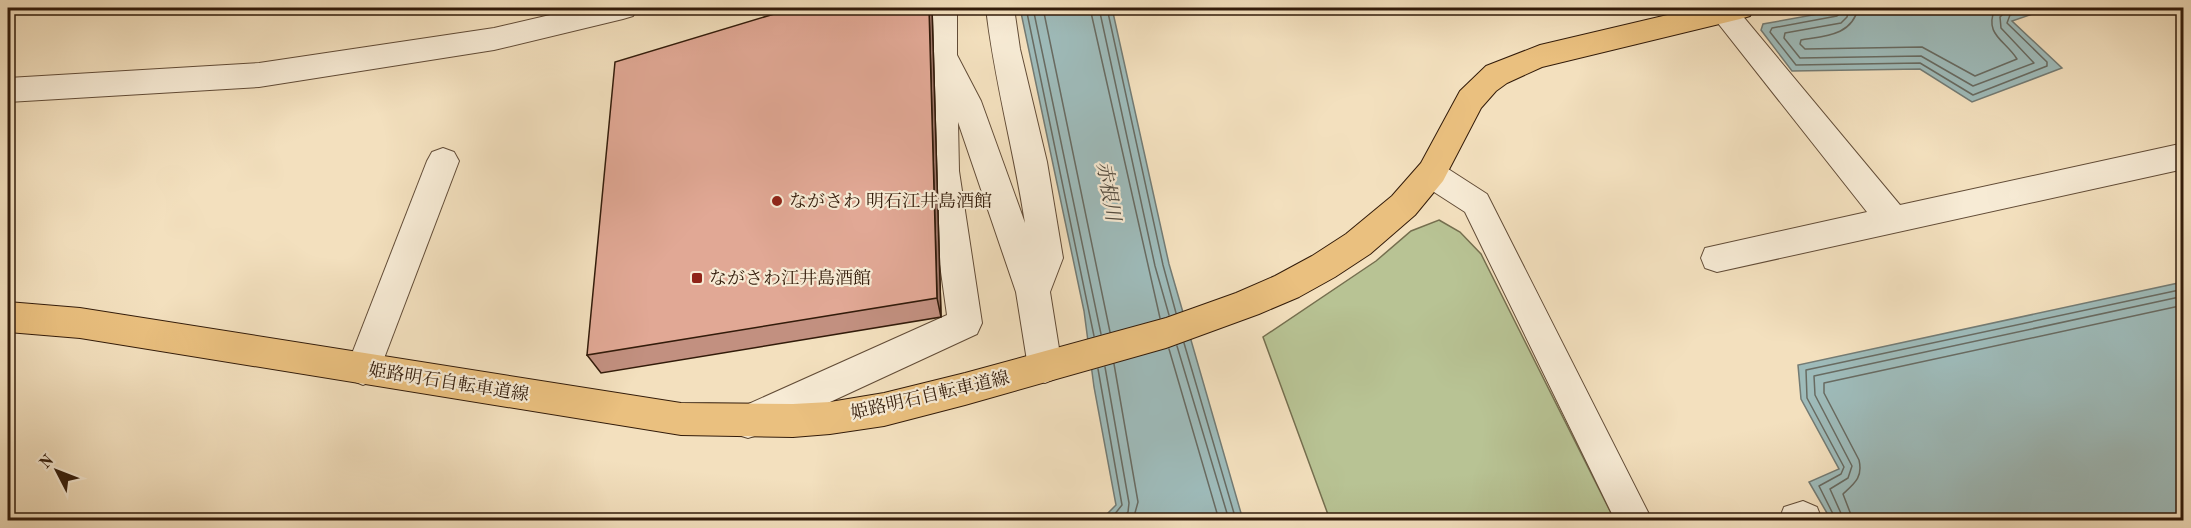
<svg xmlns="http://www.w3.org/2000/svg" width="2191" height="528" font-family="'Old Standard TT','Noto Serif JP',serif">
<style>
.green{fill:#b8c394;stroke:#756f4f;stroke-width:1.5}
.water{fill:#9ebbba;stroke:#737b74;stroke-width:1.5}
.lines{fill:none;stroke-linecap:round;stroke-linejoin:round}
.shore{stroke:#686b62;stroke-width:1.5}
.minor-casing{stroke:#624c37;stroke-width:2}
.major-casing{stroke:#321b0a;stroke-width:2}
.minor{fill:#f7ebd5;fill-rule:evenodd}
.major{fill:#eac07f;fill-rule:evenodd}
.wall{fill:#c29080;stroke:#321b0a;stroke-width:1.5}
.shaded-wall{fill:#9e7668;stroke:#321b0a;stroke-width:1.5}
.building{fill:#e1a895;stroke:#321b0a;stroke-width:1.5}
.poi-dot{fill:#8f2418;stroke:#f7ebd5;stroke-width:2}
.labels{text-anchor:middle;stroke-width:4.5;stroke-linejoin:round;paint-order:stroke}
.poi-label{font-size:18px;fill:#321b0a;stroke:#f7ebd5;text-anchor:start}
.street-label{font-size:18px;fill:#321b0a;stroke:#f7ebd5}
.water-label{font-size:20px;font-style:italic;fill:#524b3f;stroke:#f7ebd5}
</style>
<rect width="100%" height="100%" fill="#f3e0be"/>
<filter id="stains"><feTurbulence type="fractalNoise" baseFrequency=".00333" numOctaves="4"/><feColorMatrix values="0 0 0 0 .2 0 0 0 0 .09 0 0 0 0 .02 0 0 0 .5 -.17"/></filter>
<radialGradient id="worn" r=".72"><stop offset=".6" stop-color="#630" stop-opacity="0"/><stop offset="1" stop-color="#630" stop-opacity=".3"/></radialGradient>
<polygon class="green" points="1439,220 1460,232 1481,254 1614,519 1330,520 1263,337 1376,261 1411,231"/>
<g class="water">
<polygon points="1020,8 1112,8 1169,264 1243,520 1101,520 1116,505 1094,387 1084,311"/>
<polygon points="1851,8 2050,8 2012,21 2062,68 1972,102 1920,69 1792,71 1761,30 1763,24"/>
<polygon points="2183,282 2183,520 1831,520 1809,482 1839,469 1801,399 1798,365"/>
</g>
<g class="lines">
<g class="shore">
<polyline points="1026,8 1094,336"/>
<polyline points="1033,8 1101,334"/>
<polyline points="1043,8 1110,332"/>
<polyline points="1090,8 1160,318"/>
<polyline points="1099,8 1155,266 1169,315"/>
<polyline points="1107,8 1163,265 1176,313"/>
<polyline points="1842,8 1841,13 1837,16 1772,28 1770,32 1796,65 1920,63 1973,95 2047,66 2047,62 2007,23 2010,15 2031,8"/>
<polyline points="1849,8 1847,17 1841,23 1785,33 1784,38 1800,58 1921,56 1973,86 2034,63 2001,28 2000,17 2009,8"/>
<path d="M1858,8C1852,36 1824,36 1801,40L1800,44L1805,49L1922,47L1975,76L2017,59C2004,39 1984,35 1995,8"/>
<polyline points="1184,343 1236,520"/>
<polyline points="1177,346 1229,520"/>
<polyline points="1169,349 1219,520"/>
<polyline points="1114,364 1138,502 1133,520"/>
<polyline points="1105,367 1129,503 1128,512 1120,520"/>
<polyline points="1098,369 1122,505 1110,520"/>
<polyline points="1836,520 1819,486 1841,474 1844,467 1807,398 1806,370 2184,289"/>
<polyline points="1844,520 1830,489 1848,478 1852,466 1815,395 1814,376 2184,296"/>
<path d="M1853,520L1843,494C1855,483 1863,477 1859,460L1824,393V383L2184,305"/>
</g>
<g class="minor-casing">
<g id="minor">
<polygon points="580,8 637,8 633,16 623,19 494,50 259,87 8,102 8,78 259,63 494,28"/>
<path d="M929,8H957V55L981,101L1025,223C1014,151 994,80 986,8H1014L1020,49L1047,162L1063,258L1050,292L1062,367L1057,378L1045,383L1033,378L1028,367L1016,292L958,122L959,171L982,323L977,334L761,434L748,438L735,434L730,422L735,410L947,315L927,171Z"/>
<polygon points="1706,8 1736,8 1900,205 2184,143 2184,169 1717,272 1705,268 1701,258 1705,248 1867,212"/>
<polygon points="443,148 454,152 459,161 380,369 375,380 363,385 351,380 346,369 427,161 432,152"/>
<polygon points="1431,161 1442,165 1487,194 1652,520 1615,520 1465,212 1420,183 1415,174 1420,165"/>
<polygon points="1803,501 1817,507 1822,520 1779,520 1784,507"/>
</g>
</g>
<g class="major-casing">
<polygon id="major" points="1697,8 1754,8 1750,16 1740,19 1542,67 1507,83 1496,91 1481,108 1443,181 1415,215 1370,254 1335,277 1299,297 1259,314 1166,348 965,405 884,426 830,434 793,437 681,435 80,338 8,332 8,302 80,308 681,403 793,404 830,402 884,393 965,373 1166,318 1236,293 1275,276 1312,256 1346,234 1392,196 1421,163 1460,91 1486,66 1540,45"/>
</g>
<use href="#minor" class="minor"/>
<use href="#major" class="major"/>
</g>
<polygon class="wall" points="932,8 941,317 601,373 587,355"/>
<polygon class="shaded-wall" points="929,8 932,8 941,317 937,298"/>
<polygon class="building" points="794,8 929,8 937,298 587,355 615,62"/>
<g class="poi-dot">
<circle cx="777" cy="201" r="6"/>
<rect x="691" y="272" width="12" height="12" rx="3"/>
</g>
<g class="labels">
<g class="poi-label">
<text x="789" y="207">ながさわ 明石江井島酒館</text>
<text x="709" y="284">ながさわ江井島酒館</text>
</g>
<g class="street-label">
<text transform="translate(449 382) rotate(9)" y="6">姫路明石自転車道線</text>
<text transform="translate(930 395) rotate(-13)" y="6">姫路明石自転車道線</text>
</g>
<g class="water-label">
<text transform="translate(1109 191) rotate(80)" y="7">赤根川</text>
</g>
</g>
<rect width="2191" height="528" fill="none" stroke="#f3e0be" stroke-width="30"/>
<rect x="9" y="9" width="2173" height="510" fill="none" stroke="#321b0a" stroke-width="3"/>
<rect x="15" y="15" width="2161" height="498" fill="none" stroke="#321b0a" stroke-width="1.5"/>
<g transform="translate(57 471) rotate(312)" stroke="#f7ebd5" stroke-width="4.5" paint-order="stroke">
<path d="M0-4.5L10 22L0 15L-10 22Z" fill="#321b0a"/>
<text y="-9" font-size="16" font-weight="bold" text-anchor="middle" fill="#321b0a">N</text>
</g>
<rect width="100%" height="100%" filter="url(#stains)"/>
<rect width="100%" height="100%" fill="url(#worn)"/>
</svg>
